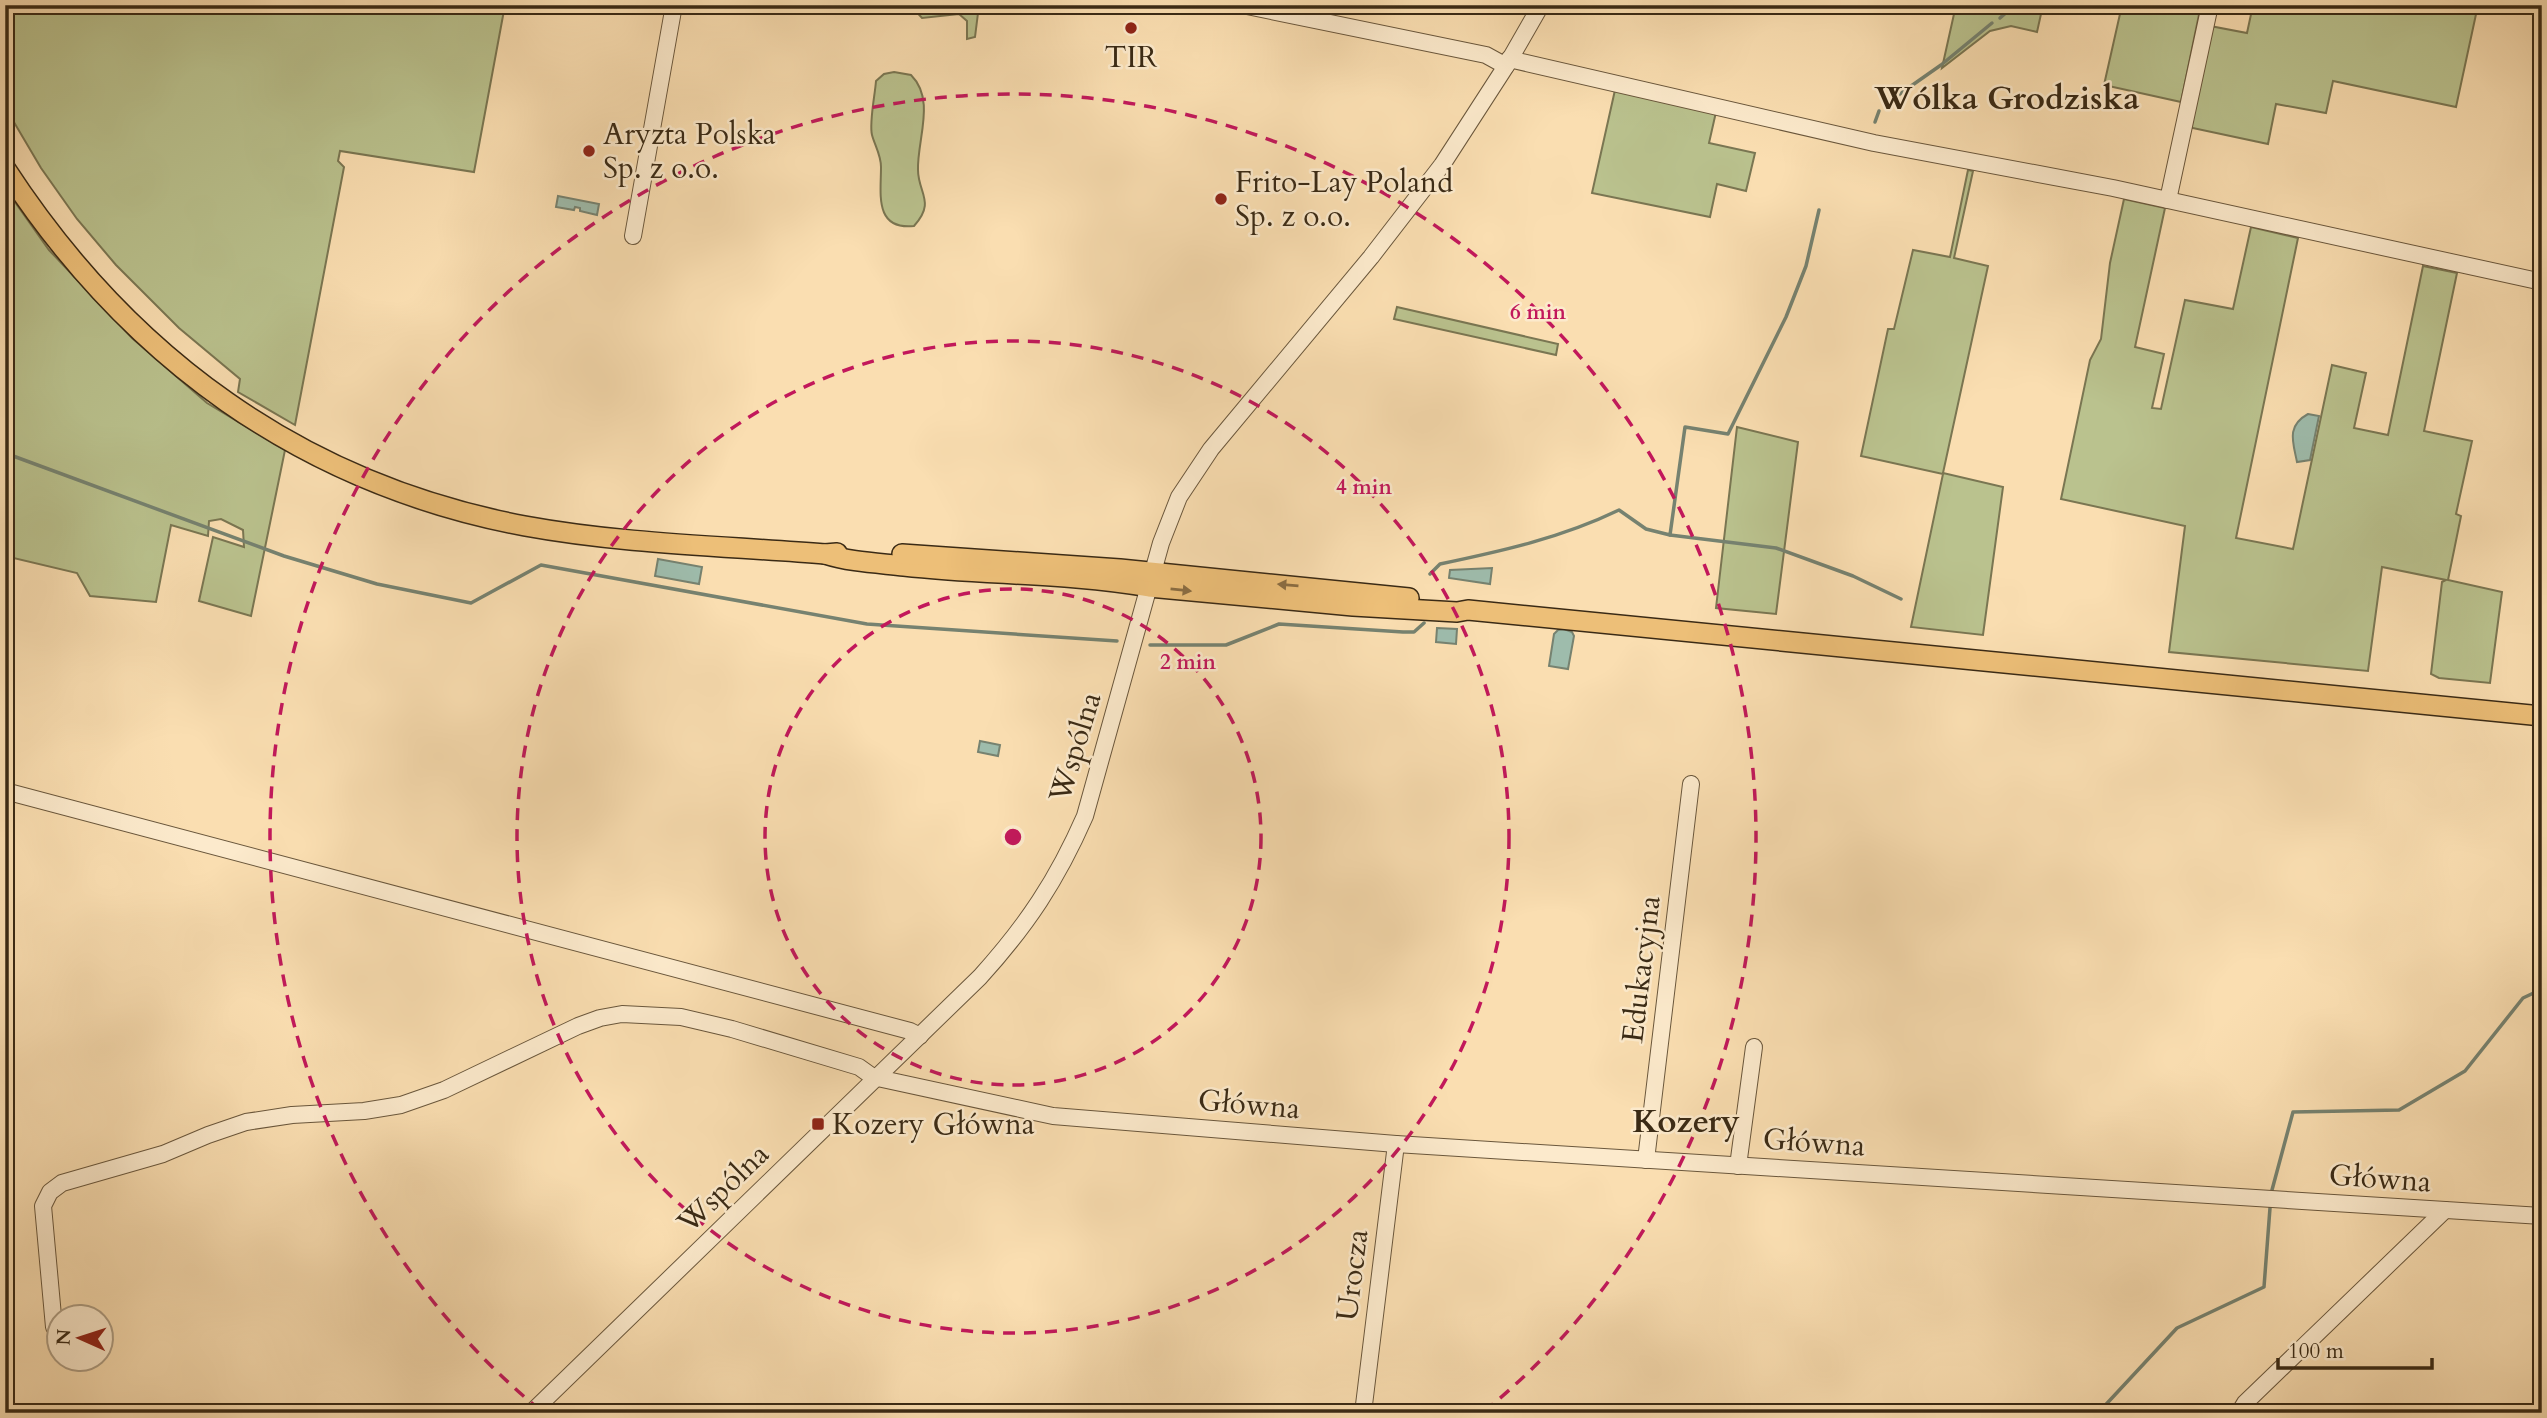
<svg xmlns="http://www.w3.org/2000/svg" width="2547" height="1418" font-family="Cardo,serif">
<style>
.green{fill:#bac28e;stroke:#7a7652;stroke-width:2}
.water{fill:#9ebcac;stroke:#768270;stroke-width:2}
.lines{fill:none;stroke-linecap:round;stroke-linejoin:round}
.stream{stroke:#768270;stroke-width:3.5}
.minor-casing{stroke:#6a573c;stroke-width:18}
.major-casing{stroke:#3a2a15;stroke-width:22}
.minor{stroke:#fceacc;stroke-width:16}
.major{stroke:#edbf78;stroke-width:19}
.oneway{fill:#8b6d42}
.ring{fill:none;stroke:#c2185b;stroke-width:3.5;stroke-dasharray:12 9}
.poi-dot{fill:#8f2418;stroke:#fceacc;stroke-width:2.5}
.labels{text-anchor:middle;stroke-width:5;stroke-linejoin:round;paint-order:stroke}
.poi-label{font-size:30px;fill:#3a2a15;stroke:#fceacc;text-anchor:start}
.street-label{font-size:30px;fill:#3a2a15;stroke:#fceacc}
.quarter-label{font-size:33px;font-weight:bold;fill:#3a2a15;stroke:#fceacc}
.centre{fill:#c2185b;stroke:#fceacc;stroke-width:3.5}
.ring-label{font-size:21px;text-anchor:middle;font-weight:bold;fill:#c2185b;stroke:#fceacc;stroke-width:5;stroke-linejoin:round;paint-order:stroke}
</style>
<rect width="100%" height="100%" fill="#fadeb1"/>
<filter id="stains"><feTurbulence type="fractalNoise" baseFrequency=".00286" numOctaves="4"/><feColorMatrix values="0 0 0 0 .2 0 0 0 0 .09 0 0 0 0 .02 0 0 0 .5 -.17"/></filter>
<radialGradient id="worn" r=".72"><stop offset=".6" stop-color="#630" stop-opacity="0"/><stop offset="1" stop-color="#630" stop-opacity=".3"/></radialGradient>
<g class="green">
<polygon points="5,5 505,5 474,172 340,151 338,161 344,167 295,425 238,392 240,379 179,328 116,265 77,219 41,168 5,107"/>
<polygon points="910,5 979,5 975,37 967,39 967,21 959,14 922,18"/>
<polygon points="1956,5 2043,5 2037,32 2011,26 1990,31 1942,68"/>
<polygon points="2122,5 2201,5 2181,102 2104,85"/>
<polygon points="2253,5 2478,5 2456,107 2333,81 2326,113 2276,104 2268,144 2188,127 2210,26 2247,33"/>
<path d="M894,72L911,75C936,100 917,139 918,170C918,193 936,202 914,226C874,230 881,194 881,167C881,155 875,146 872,135C869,123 875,95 876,81L884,74Z"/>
<polygon points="1615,90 1716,112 1709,143 1755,153 1746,191 1717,184 1710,217 1592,193"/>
<polygon points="1968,170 1973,171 1954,258 1988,266 1943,473 2003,487 1983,635 1911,627 1943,474 1861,456 1888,329 1894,329 1913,250 1950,257"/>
<polygon points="5,188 49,250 132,338 207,403 285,450 251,616 199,601 213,537 244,547 243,530 221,519 209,521 208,536 171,525 156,602 90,596 77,573 5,556"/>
<polygon points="2124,199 2165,208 2135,347 2164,354 2152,408 2161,409 2185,300 2233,309 2251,227 2298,238 2236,538 2293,549 2332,365 2366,373 2354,428 2388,435 2423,266 2457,273 2424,431 2472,441 2456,514 2461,516 2448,580 2502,592 2490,683 2439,678 2431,674 2442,582 2446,580 2382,567 2368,671 2169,652 2185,526 2061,499 2090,360 2101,339 2110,263"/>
<polygon points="1397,307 1558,344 1556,355 1394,319"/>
<polygon points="1737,427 1798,442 1776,614 1716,608"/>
</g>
<g class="water">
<polygon points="558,196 599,204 597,215 580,211 580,208 575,207 574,210 556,207"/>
<path d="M2308,414L2319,416L2310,460L2297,462C2293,442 2286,426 2308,414Z"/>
<polygon points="658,559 702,567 699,584 655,576"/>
<polygon points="1492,568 1490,584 1449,578 1450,570"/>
<polygon points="1437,628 1457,629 1456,644 1436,642"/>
<polygon points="1564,629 1572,632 1574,636 1568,669 1549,666 1554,634 1558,630"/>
<polygon points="980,741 1000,745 998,756 978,752"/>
</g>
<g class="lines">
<g class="stream">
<polyline points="2000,18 2015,5"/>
<polyline points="1894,98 1941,65 1992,23"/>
<polyline points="1875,122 1879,111"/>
<polyline points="5,453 284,556 377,584 471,603 541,565 867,624 1117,641"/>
<polyline points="1670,535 1776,548 1853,576 1901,599"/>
<path d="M1430,574L1440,564C1502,551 1561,538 1619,510L1646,529L1670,535L1685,427L1728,434L1786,317L1806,266L1819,210"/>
<polyline points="1150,645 1226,645 1279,624 1403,632 1414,632 1424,623"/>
<polyline points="2272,1190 2293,1112 2399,1110 2465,1071 2523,998 2542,989"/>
<polyline points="2098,1413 2177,1328 2264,1287 2270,1208"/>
</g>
<g class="minor-casing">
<g id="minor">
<polyline points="1242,5 1486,55 1506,66"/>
<polyline points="1509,59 1874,143 2113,188 2542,282"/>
<polyline points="2168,200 2210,5"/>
<polyline points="633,236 674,5"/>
<polyline points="5,791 910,1031 920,1036"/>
<polyline points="1646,1160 1691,784"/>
<polyline points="1738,1166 1754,1047"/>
<polyline points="54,1327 43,1206 50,1192 62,1183 163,1154 208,1135 246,1122 292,1115 364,1111 401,1105 444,1090 578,1026 600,1018 622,1014 681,1017 732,1029 859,1067 873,1077 1053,1116 1396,1144 2542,1216"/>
<path d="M531,1413L980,977C1027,925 1057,880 1085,816L1161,543L1179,497L1211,449L1371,257L1442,165L1506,66L1541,5"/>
<polyline points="1363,1413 1396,1144"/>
<polyline points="2239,1413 2245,1403 2445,1210"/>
</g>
</g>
<g class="major-casing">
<g id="major">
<path d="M5,168C128,357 301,484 525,526C623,544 725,546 825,554L837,553"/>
<path d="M825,554C850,562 877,563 904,566C985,575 1068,573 1149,587L1353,606L1457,612L1468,610L2542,716"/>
<polyline points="902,554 1120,569 1409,598"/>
</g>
</g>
<use href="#minor" class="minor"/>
<use href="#major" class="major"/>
</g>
<defs><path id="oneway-solid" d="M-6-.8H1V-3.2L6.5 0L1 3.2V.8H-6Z" transform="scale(1.75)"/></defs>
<g class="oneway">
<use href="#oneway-solid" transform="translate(1288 585) rotate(-175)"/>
<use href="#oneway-solid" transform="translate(1181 590) rotate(6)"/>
</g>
<g class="ring">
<circle cx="1013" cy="837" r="248"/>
<circle cx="1013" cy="837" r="496"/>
<path d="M540 1410A743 743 0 1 1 1486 1410"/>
</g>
<g class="poi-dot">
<circle cx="1131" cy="28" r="7"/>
<circle cx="589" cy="151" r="7"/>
<circle cx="1221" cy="199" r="7"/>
<rect x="811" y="1117" width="14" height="14" rx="3.5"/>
</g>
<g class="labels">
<g class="poi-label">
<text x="1131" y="67" text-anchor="middle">TIR</text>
<text x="603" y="144">Aryzta Polska<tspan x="603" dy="34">Sp. z o.o.</tspan></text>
<text x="1235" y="192">Frito-Lay Poland<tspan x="1235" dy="34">Sp. z o.o.</tspan></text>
<text x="832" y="1134">Kozery Główna</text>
</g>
<g class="street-label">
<text transform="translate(1075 747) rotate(-73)" y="10">Wspólna</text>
<text transform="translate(1641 969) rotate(-83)" y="10">Edukacyjna</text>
<text transform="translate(1249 1104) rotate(5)" y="10">Główna</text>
<text transform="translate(1814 1142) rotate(4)" y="10">Główna</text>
<text transform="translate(2380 1178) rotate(4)" y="10">Główna</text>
<text transform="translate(723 1188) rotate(-44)" y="10">Wspólna</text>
<text transform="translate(1352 1275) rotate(-83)" y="10">Urocza</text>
</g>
<g class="quarter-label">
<text x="2007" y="109">Wólka Grodziska</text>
<text x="1686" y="1132">Kozery</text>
</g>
</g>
<circle cx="1013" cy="837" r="10" class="centre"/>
<g class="ring-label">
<text x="1538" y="319">6 min</text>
<text x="1364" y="494">4 min</text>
<text x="1188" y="669">2 min</text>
</g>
<rect width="2547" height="1418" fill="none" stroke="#fadeb1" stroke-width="28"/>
<rect x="7" y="7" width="2533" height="1404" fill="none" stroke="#3a2a15" stroke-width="3.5"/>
<rect x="14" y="14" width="2519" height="1390" fill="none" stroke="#3a2a15" stroke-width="2"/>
<g transform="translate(80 1338) rotate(273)"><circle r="33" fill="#fceacc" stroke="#ae9d83" stroke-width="2"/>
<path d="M0-5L12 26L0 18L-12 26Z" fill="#8f2418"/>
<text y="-10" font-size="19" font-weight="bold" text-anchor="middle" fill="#3a2a15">N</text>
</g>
<path d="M2278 1358v10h154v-10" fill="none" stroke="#3a2a15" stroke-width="3.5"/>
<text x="2288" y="1358" font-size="21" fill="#3a2a15" stroke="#fceacc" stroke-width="5" paint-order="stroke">100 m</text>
<rect width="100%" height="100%" filter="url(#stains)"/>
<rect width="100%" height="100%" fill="url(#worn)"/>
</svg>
